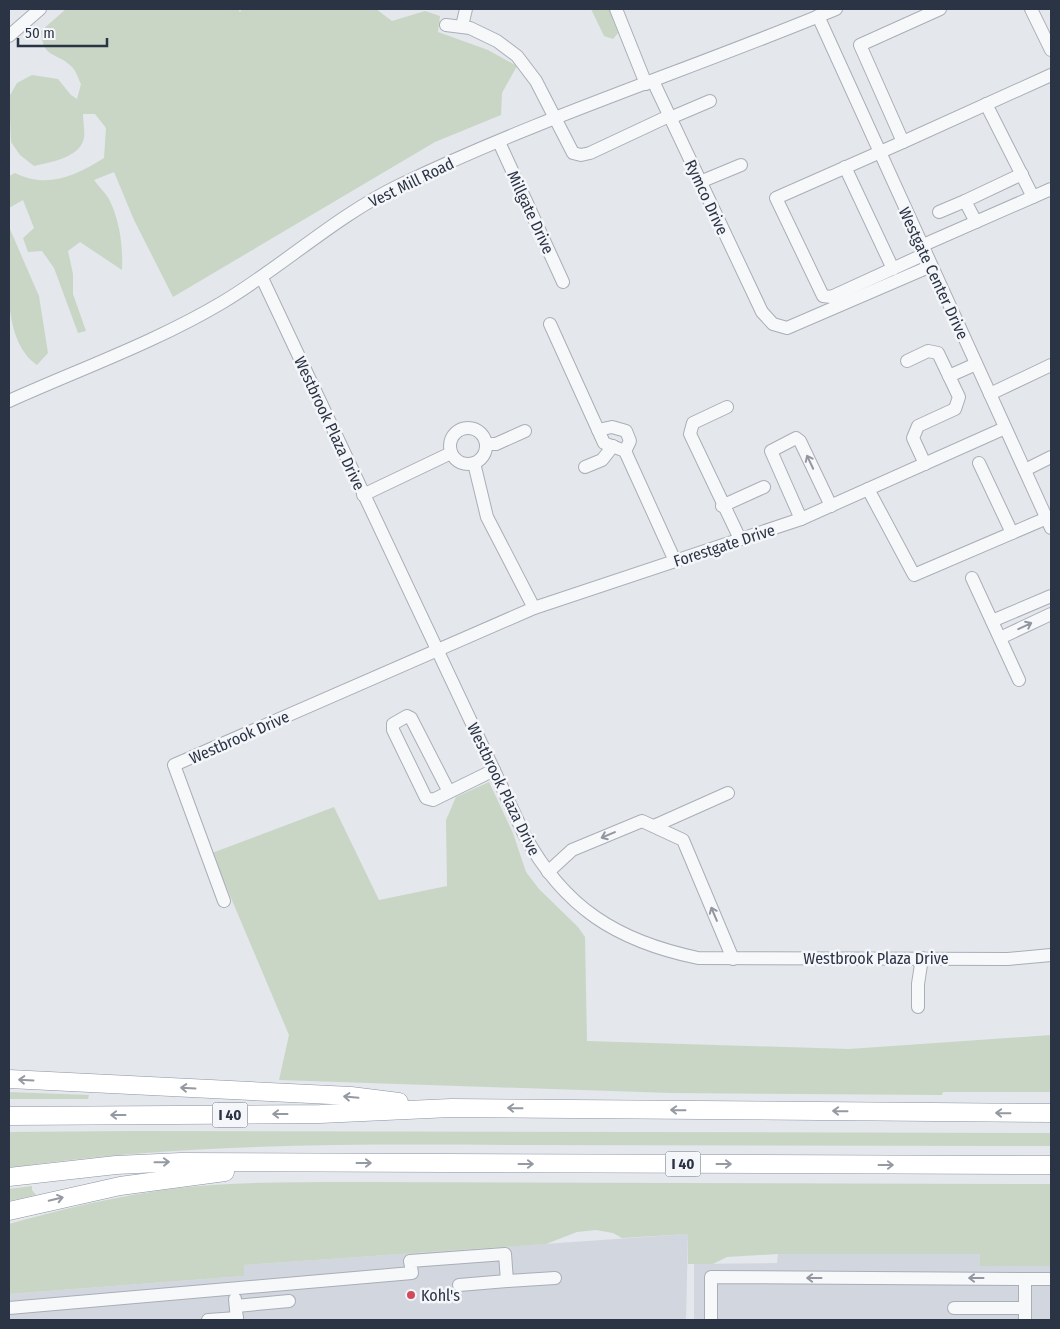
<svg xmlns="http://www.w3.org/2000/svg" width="1060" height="1329" font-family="'Fira Sans Condensed',sans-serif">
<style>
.built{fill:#d2d6de}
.green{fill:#c9d6c5}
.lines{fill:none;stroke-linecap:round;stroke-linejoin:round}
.minor-casing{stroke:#a9aeb7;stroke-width:14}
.highway-casing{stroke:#8b94a3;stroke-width:19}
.minor{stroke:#f7f8fa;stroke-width:12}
.highway{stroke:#fff;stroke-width:18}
.oneway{stroke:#9196a0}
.oneway2{stroke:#959aa2}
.poi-dot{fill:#d1495b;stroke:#f4f6f9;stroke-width:2}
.labels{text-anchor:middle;stroke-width:5;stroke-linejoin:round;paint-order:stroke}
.shield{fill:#f4f6f9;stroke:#676e7b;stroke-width:1}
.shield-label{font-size:15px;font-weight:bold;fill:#2b3445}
.street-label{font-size:16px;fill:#2b3445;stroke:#f4f6f9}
.poi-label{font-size:16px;fill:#2b3445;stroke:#f4f6f9;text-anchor:start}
</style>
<rect width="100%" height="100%" fill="#e4e7ec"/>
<g class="built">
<polygon points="688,1234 686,1320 9,1320 9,1294 244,1276 244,1265"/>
<polygon points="778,1254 980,1254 980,1266 1051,1266 1051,1320 694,1320 694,1264 777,1263"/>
</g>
<g class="green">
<path d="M66,9H238L240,12L242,9H376L392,21L425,11L440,16L438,32L488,50L517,66L502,93L501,115L435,142L173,297L134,220L114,172L94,180C98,186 105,192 109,199C120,221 123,246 122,270L80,242L68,251L73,274V294L86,331L78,333L54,268L42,251L28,252L23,238L34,228L23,200L9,208V176L15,173C47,189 75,176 104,158L106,128L95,114H83C83,121 85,131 84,138C80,158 50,162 34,166L20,155L11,142L9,97L17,83L32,75L58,79L71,95L77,99L81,84C78,78 76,70 71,66C55,51 43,59 41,31Z"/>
<polygon points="591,9 609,9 618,33 613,39 604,36"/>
<path d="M9,227L39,296L48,353L37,365C0,339 9,270 9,227Z"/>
<polygon points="489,782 513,833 526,872 539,889 578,927 585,937 587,1041 849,1049 1051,1035 1051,1092 943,1092 942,1095 671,1093 279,1080 289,1035 212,853 334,807 379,900 447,886 446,820 456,797"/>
<polygon points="9,1092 89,1095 88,1099 9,1099"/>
<path d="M136,1131L1051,1133V1146C873,1146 695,1145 516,1145C348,1144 176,1143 9,1168V1132Z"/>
<path d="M352,1182L1051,1184V1266H980V1254H778L727,1257L713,1264H688V1234L622,1238L613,1233L596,1230L577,1232L546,1244L244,1265V1276L9,1294V1224C80,1204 155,1187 230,1184C270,1182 311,1182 352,1182Z"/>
<polygon points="32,1186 32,1190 36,1195 9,1201 9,1189"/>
</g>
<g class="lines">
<g class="minor-casing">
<g id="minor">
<polyline points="616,9 646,84"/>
<polyline points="1031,9 1051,50"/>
<polyline points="818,16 1051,528"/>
<polyline points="446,25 470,28 497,41 517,56 536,81 573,153 581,155 590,153 669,116"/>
<polyline points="462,26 466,9"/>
<polyline points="9,36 40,9"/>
<polyline points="653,81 762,312 773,324 787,328 931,266"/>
<polyline points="986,104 1033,197"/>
<polyline points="670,118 710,101"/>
<polyline points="499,142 563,282"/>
<polyline points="903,142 1051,75"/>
<polyline points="845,167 893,269"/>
<polyline points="700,182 741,165"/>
<polyline points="939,212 965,201"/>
<polyline points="976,222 965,201 1022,174"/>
<polyline points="921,246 1051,189"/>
<polyline points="925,254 831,297 823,296 776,198 903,142 860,45 940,9"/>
<path d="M262,278L524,834C564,908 617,941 698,958L1008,959L1051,955"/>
<polyline points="550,324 604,443 625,451 675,561"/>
<polyline points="907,361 928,351 938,353 959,397 955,409 918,426 913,438 925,464"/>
<polyline points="949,376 976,364"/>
<polyline points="990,394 1051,365"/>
<path d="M9,401C80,369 156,342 223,302C283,266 336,216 400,185C541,117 692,69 836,9"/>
<polyline points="727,407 693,423 690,434 740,539"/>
<circle cx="468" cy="446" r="18"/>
<polyline points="598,430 612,427 626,431 630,441 625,451"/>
<polyline points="487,444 496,444 525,431"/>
<polyline points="474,463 487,517 534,608"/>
<polyline points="979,463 1012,533"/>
<polyline points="585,467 602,460 613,446"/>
<polyline points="1025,470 1051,457"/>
<polyline points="868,489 914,575 1047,518"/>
<polyline points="363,495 451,453"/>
<polyline points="722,506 764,487"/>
<polyline points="801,519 771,451 796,438 800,441 831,506"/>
<polyline points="972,578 1019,680"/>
<polyline points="992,621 1051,596"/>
<polyline points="1000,638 1051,614"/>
<polyline points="449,792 411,718 407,716 393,724 393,730 426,798 433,800 494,770"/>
<polyline points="654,826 728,793"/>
<polyline points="548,872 572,850 642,821 683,840 733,959"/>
<polyline points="224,901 174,765 534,608 801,519 1005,428"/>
<polyline points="918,1007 918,984 922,958"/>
<polyline points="459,1285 507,1281"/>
<polyline points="235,1299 237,1320"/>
<polyline points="236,1306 289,1301"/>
<polyline points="9,1308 412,1273 410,1261 505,1254 507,1281 555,1278"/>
<polyline points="954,1308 1025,1308"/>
<polyline points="208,1320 237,1318"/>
<polyline points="711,1320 711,1277 1025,1279"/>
<polyline points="1025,1320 1025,1279 1051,1279"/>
</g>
</g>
<g class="highway-casing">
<g id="highway">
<polyline points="9,1079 351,1096 399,1102"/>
<polyline points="9,1116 320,1114 451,1108 1051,1113"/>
<polyline points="9,1177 116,1165 181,1162 1051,1165"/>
<polyline points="9,1211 120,1186 225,1172"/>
</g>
</g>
<use href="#minor" class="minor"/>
<use href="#highway" class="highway"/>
</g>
<defs><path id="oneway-shaft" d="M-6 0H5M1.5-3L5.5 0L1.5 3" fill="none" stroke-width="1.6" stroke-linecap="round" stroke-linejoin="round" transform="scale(1.25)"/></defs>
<g class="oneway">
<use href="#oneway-shaft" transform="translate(810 462) rotate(-115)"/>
<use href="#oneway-shaft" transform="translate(1025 626) rotate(-25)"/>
<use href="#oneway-shaft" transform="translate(608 835) rotate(157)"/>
<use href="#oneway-shaft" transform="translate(714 914) rotate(-113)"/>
<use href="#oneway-shaft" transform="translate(814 1278) rotate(-180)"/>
<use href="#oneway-shaft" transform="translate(976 1278) rotate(-180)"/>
</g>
<g class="oneway2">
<use href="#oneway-shaft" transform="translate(26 1080) rotate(-177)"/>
<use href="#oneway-shaft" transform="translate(188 1088) rotate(-177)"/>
<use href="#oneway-shaft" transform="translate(351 1097) rotate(-175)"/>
<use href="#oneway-shaft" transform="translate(515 1108) rotate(-179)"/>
<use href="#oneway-shaft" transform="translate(678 1110) rotate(-179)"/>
<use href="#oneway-shaft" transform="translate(840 1111) rotate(-179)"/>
<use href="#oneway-shaft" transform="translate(1003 1113) rotate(-179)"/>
<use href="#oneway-shaft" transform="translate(280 1114) rotate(180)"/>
<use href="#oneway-shaft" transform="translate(118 1115) rotate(180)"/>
<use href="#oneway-shaft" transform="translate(162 1162) rotate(-1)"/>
<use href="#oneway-shaft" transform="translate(364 1163)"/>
<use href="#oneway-shaft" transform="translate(526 1164)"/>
<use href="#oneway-shaft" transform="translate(724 1164)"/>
<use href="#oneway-shaft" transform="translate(886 1165)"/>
<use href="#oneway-shaft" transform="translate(56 1199) rotate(-13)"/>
</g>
<circle class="poi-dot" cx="411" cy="1295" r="5"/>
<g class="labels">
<g class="shield">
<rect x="212.5" y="1102.5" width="35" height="25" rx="4"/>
<rect x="665.5" y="1151.5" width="35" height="25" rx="4"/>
</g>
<g class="shield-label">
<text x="230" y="1120">I 40</text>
<text x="683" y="1169">I 40</text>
</g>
<g class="street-label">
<text transform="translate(411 182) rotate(-26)" y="6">Vest Mill Road</text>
<text transform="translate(707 197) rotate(65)" y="6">Rymco Drive</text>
<text transform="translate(531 212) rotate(65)" y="6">Millgate Drive</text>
<text transform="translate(934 273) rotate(65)" y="6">Westgate Center Drive</text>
<text transform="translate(330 423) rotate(65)" y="6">Westbrook Plaza Drive</text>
<text transform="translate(724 545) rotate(-18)" y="6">Forestgate Drive</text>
<text transform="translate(239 737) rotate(-24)" y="6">Westbrook Drive</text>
<text transform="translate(504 789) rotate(64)" y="6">Westbrook Plaza Drive</text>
<text x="876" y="964">Westbrook Plaza Drive</text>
</g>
<g class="poi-label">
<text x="421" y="1301">Kohl's</text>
</g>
</g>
<rect width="1060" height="1329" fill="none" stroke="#2b3445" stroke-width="20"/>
<path d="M18 38v8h89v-8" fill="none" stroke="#2b3445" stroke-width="2.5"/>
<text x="25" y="38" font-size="15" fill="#2b3445" stroke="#f4f6f9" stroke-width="4" paint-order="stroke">50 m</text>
</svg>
